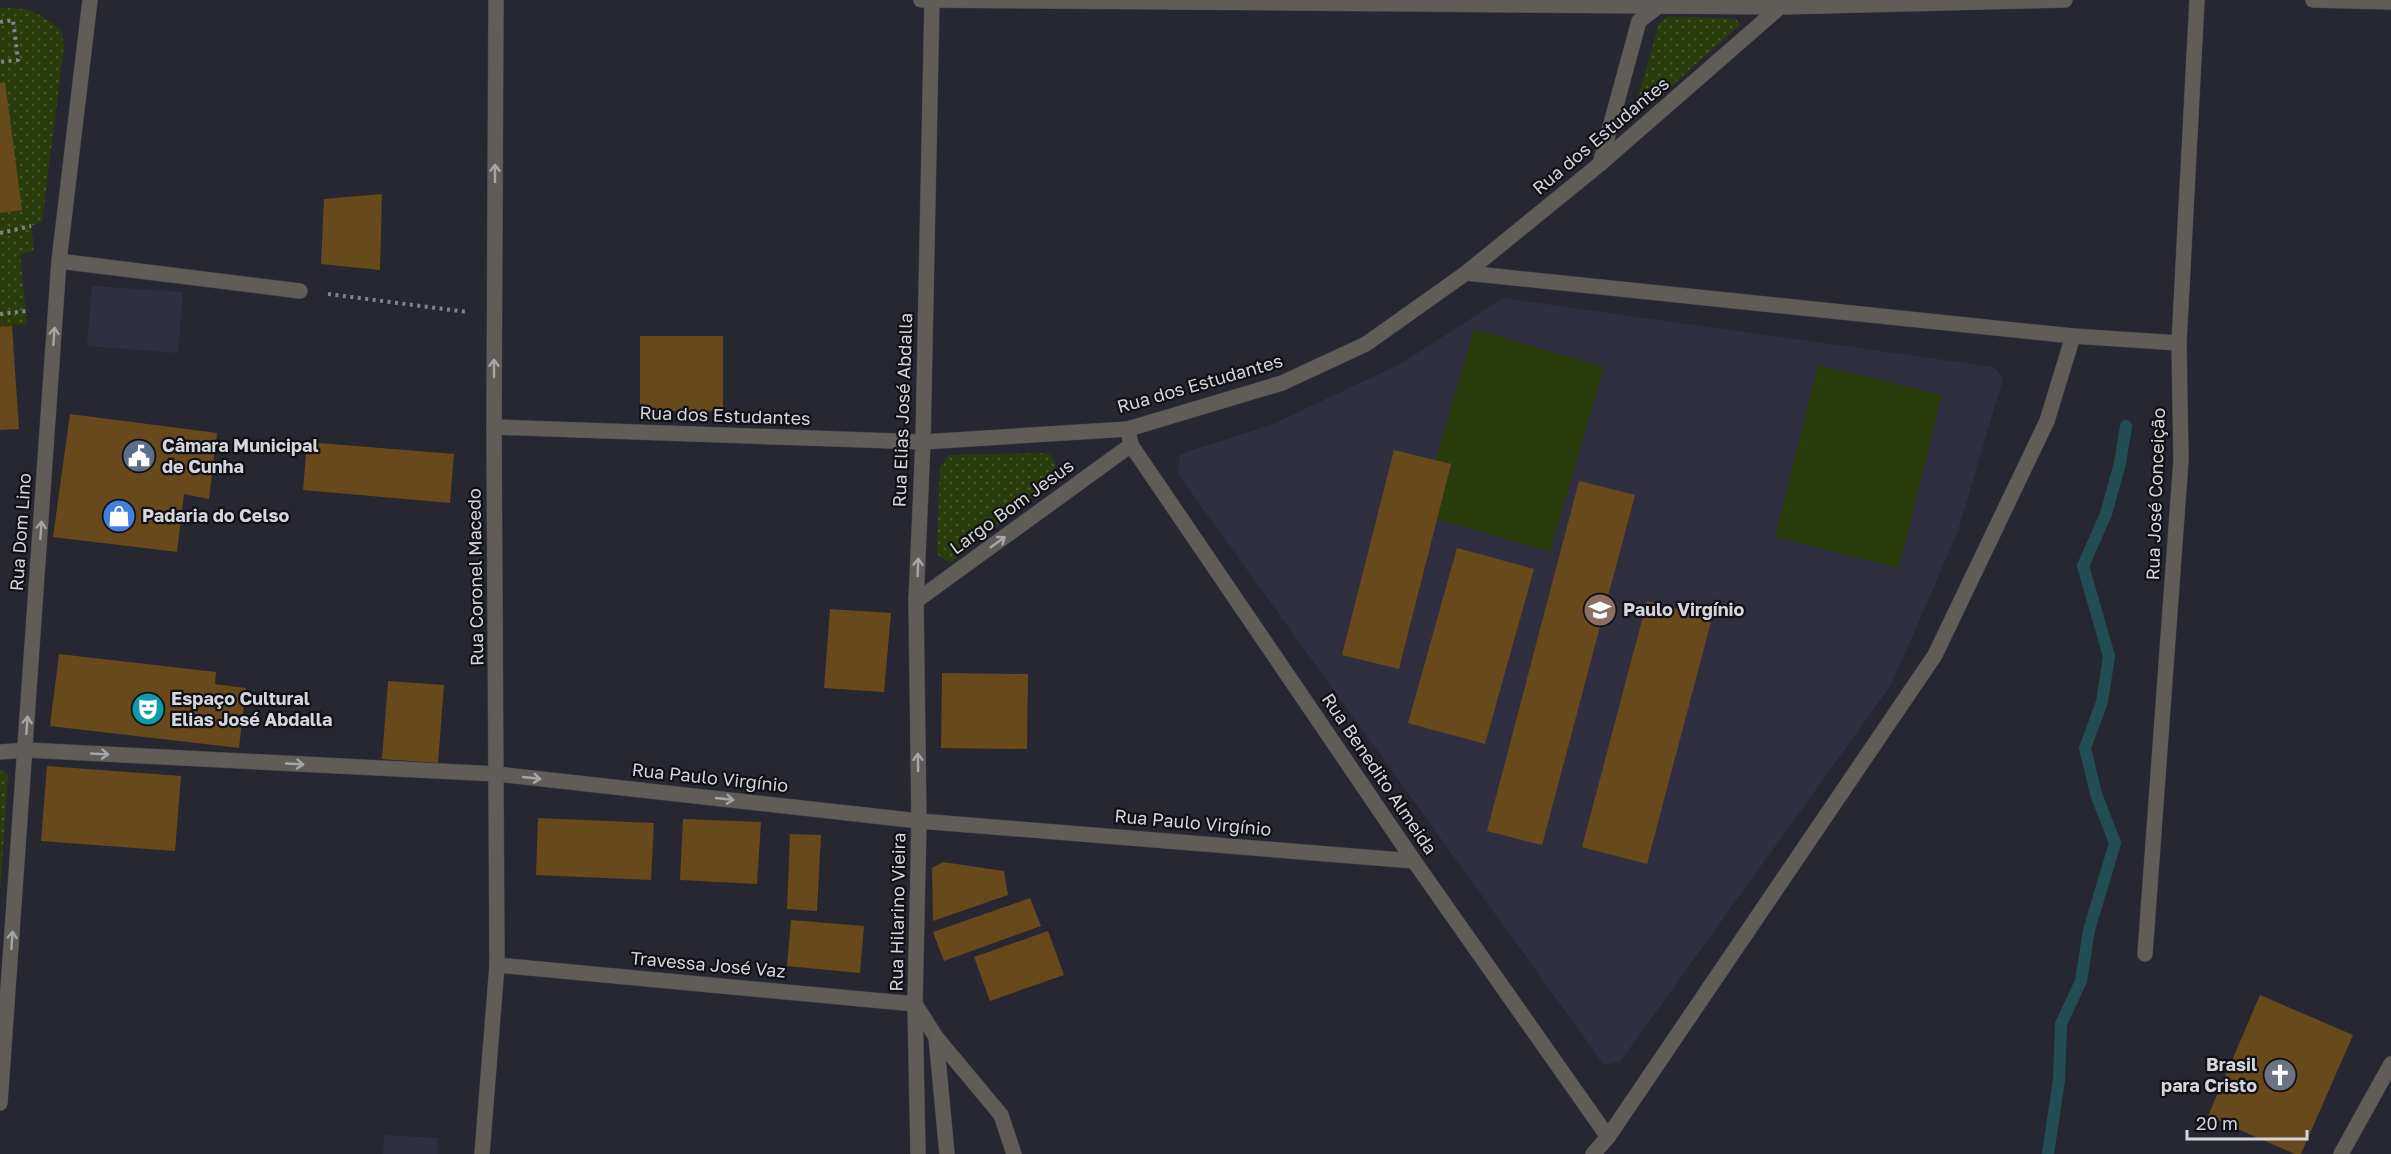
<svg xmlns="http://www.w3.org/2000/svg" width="2391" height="1154" font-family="'Golos Text',sans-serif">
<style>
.built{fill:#302f40}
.green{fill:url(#green-dots)}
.pitch{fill:#2b3c0c}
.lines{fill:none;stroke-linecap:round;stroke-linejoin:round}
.stream{stroke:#224d54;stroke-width:12}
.building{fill:#67491b}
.minor-casing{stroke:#43434c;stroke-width:16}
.path{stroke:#83838c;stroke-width:4;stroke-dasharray:3 4.5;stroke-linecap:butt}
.minor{stroke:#605c58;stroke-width:15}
.oneway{stroke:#a6a5a7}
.labels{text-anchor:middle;stroke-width:4.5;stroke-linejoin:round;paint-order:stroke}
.street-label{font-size:18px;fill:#d5d5dc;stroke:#101015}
.poi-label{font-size:18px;font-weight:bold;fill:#d5d5dc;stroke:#101015;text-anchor:start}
</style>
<defs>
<pattern id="green-dots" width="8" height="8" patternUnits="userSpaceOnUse" patternTransform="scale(1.5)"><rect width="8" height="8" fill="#2b3c0c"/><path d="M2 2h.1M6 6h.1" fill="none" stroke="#49572f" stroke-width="1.8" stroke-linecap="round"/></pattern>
</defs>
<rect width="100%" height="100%" fill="#272731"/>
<g class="built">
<polygon points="92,286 183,292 178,353 87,346"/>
<polygon points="1503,298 1994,367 2003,379 1957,534 1891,685 1620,1062 1604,1065 1178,474 1180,454 1271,425 1402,363"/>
<polygon points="384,1135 438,1138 437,1154 383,1154"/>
</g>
<g class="green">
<path d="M0,8C32,8 36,11 61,30L64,46L42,222L31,226L34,251L20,254L27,324L0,327Z"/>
<polygon points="1668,16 1736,19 1740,25 1651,104 1638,98 1659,24"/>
<polygon points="1048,453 1054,460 1056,475 1048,485 950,563 937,554 940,467 949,455"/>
<polygon points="0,770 8,774 0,893"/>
</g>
<g class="pitch">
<polygon points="1474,329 1604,367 1550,552 1420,514"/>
<polygon points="1818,365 1942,395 1899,568 1775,537"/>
</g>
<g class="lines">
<polyline class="stream" points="2048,1154 2059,1080 2061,1024 2081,981 2089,930 2115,843 2096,794 2085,748 2102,702 2109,656 2083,566 2106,514 2120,463 2126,426"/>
</g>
<g class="building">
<polygon points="5,82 22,210 0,213 0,83"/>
<polygon points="382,194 380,270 321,264 324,199"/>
<polygon points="12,326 19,429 0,430 0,327"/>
<rect x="640" y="336" width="83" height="75"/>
<polygon points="70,414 217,433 209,499 184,494 177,552 53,537"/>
<polygon points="307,442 454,454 450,503 303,490"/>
<polygon points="1394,450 1451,464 1399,669 1342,655"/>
<polygon points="1579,481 1635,495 1542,845 1487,831"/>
<polygon points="1457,548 1534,569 1485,744 1408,723"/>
<polygon points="1647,601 1712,618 1647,864 1582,847"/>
<polygon points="830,609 891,613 884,692 824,688"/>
<polygon points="59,654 216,672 215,684 246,688 239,748 50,726"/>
<polygon points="942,673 1028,674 1027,749 941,748"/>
<polygon points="388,681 444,685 438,763 382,759"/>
<polygon points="47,766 181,776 175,851 41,841"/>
<polygon points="538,818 654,823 651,880 536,875"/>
<polygon points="683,819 761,822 757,884 680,880"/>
<polygon points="790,834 821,835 817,911 787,909"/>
<polygon points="943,862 1004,871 1008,895 933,921 932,868"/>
<polygon points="1030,898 1041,926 944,961 933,932"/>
<polygon points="791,920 864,926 860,973 787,966"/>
<polygon points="1048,931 1064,975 990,1001 974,957"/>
<polygon points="2260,995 2353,1035 2301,1154 2295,1154 2208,1116"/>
</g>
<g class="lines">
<g class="minor-casing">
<g id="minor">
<polyline points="921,0 1781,7 2065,0"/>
<polyline points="932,0 923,442 916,601 919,821 915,1004 936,1037 947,1154"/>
<polyline points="2313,0 2391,2"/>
<polyline points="1600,164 1639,21 1660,5"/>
<polyline points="59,261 300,291"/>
<polyline points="1466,273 2073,336 2179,343"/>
<polyline points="494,427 923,442 1128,429 1282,383 1366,344 1466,273 1600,164 1788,0"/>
<polyline points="1128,429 1131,445 1414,861 1608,1137"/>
<polyline points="916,601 1131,445"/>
<polyline points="0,752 26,750 497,774 919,821 1414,861"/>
<polyline points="2145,954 2181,460 2179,343 2197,0"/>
<polyline points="497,965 915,1004 918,1154"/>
<polyline points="936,1037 1001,1115 1014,1154"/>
<polyline points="0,1103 59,261 90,0"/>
<polyline points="482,1154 497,965 494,427 496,0"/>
<polyline points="1593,1154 1608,1137 1935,655 2047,421 2073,336"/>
<polyline points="2341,1154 2391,1064"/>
</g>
</g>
<g class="path">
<polyline points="0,22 13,20 18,60 0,62"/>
<polyline points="0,233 31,226"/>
<polyline points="328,294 467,312"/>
<polyline points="0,314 26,311"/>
</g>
<use href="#minor" class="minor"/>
</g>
<defs><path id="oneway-shaft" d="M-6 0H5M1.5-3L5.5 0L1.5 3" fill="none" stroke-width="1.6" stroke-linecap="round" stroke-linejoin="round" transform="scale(1.5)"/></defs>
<g class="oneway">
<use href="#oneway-shaft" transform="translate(495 173) rotate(-90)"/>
<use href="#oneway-shaft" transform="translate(54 336) rotate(-86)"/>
<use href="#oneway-shaft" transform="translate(494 368) rotate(-90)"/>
<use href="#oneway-shaft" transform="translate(41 530) rotate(-86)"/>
<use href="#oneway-shaft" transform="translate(998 542) rotate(-36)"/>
<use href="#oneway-shaft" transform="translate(918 567) rotate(-88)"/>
<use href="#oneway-shaft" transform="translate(27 725) rotate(-86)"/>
<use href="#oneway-shaft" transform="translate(100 754) rotate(3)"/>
<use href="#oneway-shaft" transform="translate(918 762) rotate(-91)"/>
<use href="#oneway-shaft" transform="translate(295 764) rotate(3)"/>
<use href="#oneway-shaft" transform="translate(532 778) rotate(6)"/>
<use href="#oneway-shaft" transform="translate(725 799) rotate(6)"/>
<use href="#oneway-shaft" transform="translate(12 940) rotate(-86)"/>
</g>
<defs>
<g id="civic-disc" transform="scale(1.725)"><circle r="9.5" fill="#5c6f8a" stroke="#101015"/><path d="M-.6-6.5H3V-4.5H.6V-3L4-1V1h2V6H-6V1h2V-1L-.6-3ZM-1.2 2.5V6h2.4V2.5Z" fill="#fff"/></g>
<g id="shop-disc" transform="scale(1.725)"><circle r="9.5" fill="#3f7fe0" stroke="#101015"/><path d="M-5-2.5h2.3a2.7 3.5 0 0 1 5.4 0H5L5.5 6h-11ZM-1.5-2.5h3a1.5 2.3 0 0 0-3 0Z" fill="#fff"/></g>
<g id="school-disc" transform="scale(1.725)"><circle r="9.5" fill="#8d6e63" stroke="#101015"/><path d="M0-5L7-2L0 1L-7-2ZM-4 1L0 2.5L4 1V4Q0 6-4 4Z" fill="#fff"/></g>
<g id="theatre-disc" transform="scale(1.725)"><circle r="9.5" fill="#0f9aa8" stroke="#101015"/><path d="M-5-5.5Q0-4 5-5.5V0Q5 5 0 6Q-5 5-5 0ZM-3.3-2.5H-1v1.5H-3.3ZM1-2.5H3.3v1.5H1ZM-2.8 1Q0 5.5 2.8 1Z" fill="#fff"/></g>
<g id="church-disc" transform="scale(1.725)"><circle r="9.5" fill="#6b7280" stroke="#101015"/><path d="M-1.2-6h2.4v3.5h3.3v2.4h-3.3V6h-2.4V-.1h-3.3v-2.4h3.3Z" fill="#fff"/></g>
</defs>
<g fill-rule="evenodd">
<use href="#civic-disc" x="139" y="456"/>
<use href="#shop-disc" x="119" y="516"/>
<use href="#school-disc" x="1600" y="610"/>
<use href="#theatre-disc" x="148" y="709"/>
<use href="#church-disc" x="2280" y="1075"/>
</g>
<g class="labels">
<g class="street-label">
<text transform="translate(1601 136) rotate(-40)" y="6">Rua dos Estudantes</text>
<text transform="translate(1200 384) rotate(-16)" y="6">Rua dos Estudantes</text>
<text transform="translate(903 410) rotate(-88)" y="6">Rua Elias José Abdalla</text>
<text transform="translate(725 416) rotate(2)" y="6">Rua dos Estudantes</text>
<text transform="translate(2156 494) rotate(-88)" y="6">Rua José Conceição</text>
<text transform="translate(1012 507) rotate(-36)" y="6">Largo Bom Jesus</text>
<text transform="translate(21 532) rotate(-86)" y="6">Rua Dom Lino</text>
<text transform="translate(476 577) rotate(-91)" y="6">Rua Coronel Macedo</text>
<text transform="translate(1379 774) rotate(56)" y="6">Rua Benedito Almeida</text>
<text transform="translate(710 778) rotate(6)" y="6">Rua Paulo Virgínio</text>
<text transform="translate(1193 823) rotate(5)" y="6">Rua Paulo Virgínio</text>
<text transform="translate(898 912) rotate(-89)" y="6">Rua Hilarino Vieira</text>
<text transform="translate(708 965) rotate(5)" y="6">Travessa José Vaz</text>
</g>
<g class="poi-label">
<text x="162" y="452">Câmara Municipal<tspan x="162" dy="21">de Cunha</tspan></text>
<text x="142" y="522">Padaria do Celso</text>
<text x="1623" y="616">Paulo Virgínio</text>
<text x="171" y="705">Espaço Cultural<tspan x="171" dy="21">Elias José Abdalla</tspan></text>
<text x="2257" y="1071" text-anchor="end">Brasil<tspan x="2257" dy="21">para Cristo</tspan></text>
</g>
</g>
<path d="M2187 1130v9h120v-9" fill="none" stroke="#d5d5dc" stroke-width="3"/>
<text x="2196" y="1130" font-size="18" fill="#d5d5dc" stroke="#101015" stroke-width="4.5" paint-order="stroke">20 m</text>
</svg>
